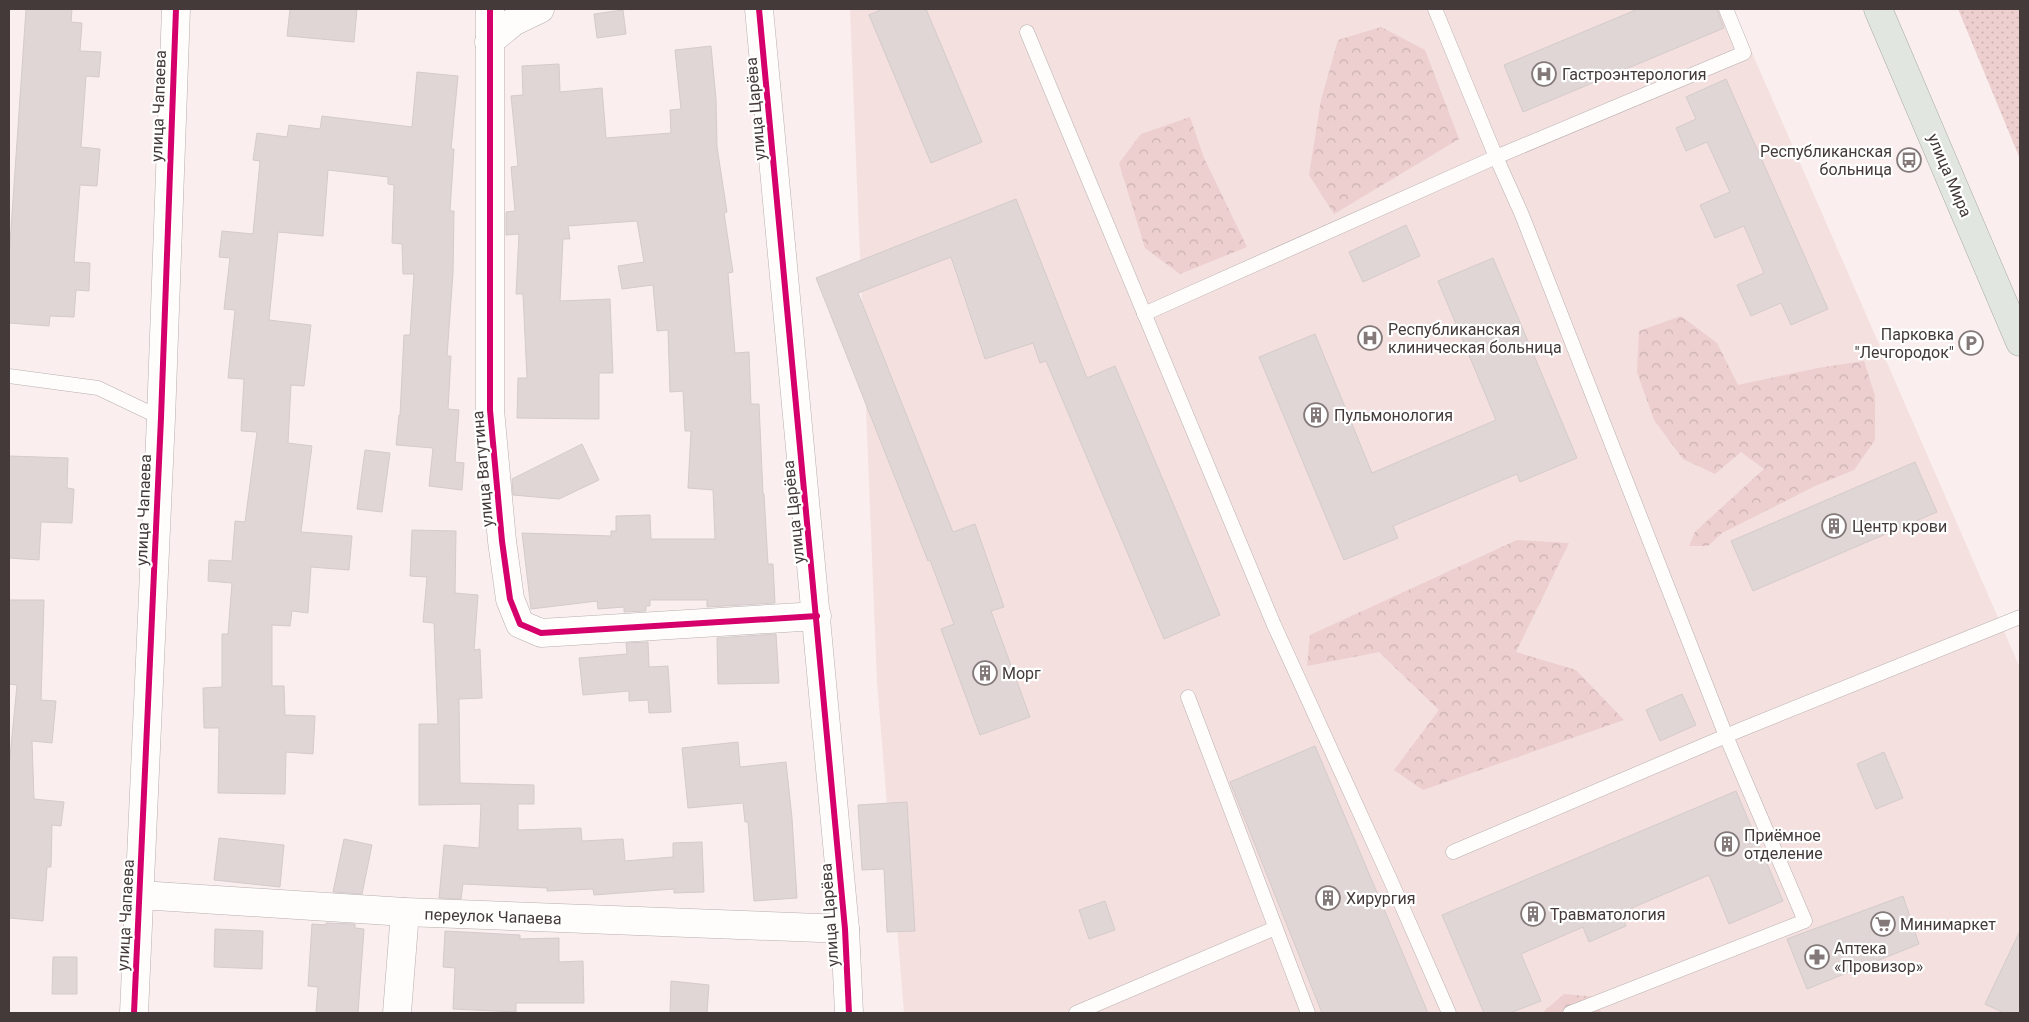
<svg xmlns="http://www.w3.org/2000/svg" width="2029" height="1022" font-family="Roboto,sans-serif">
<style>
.built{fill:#f4e0df}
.forest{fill:url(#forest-crowns)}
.park{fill:url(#park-dots)}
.building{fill:#dfd6d5;stroke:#d4cbca}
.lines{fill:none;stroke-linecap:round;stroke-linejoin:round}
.service-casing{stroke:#b7afae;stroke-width:15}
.minor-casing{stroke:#b7afae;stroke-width:29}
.primary-casing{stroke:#a6aba3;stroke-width:29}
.service{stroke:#fefdfc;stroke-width:14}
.minor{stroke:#fefdfc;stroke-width:28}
.primary{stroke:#e2e6e1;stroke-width:28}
.cycleway-casing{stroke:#fff;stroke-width:9}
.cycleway{stroke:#d6006c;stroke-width:6}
.labels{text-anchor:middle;stroke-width:4.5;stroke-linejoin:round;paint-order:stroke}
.poi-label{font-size:16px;fill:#433a39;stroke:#fff;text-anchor:start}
.street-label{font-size:16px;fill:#433a39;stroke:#fff}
</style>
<defs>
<pattern id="forest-crowns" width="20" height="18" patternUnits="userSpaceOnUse" patternTransform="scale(1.25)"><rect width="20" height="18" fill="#eccfce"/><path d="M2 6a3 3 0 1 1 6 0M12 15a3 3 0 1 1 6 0" fill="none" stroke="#ccb2b2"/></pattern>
<pattern id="park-dots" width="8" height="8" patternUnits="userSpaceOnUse" patternTransform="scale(1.25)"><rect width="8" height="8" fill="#eccfce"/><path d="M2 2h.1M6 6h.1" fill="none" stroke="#ccb2b2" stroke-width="1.8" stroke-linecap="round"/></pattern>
</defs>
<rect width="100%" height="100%" fill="#faefee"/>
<polygon class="built" points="850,9 1733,9 2020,668 2020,1013 904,1013 877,682"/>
<g class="forest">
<polygon points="1381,27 1425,50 1459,139 1334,214 1309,175 1321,100 1338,40"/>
<polygon points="1190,117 1204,158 1247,247 1180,274 1145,248 1119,163 1141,134"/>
<polygon points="1681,316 1717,343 1738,385 1818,368 1864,361 1875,396 1875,440 1854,470 1815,486 1722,533 1708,546 1689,546 1695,532 1764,469 1741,452 1715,474 1683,459 1654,420 1637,372 1639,331"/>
<polygon points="1517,540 1569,543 1516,652 1576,670 1624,720 1423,790 1394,770 1439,710 1379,652 1307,666 1310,635"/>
<polygon points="1564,994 1597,997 1601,1013 1542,1013"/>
</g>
<polygon class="park" points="1958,9 2020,9 2020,159"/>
<g class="building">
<polygon points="26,9 72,9 71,22 82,23 80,51 101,52 99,77 86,76 81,147 100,149 97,186 80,185 74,262 90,263 89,291 76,290 74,317 50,316 49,326 9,323 9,259"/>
<polygon points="290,9 357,9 354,42 287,36"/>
<polygon points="883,9 926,9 982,142 931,163 869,15"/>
<polygon points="1638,9 1717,9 1724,28 1523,112 1504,65"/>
<polygon points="623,10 626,34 597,38 594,14"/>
<polygon points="711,46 716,99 717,147 727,212 724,213 733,272 728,273 735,353 749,352 751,404 759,404 763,494 764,494 768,564 773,564 775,603 707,607 707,600 650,600 650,606 646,606 646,611 624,612 624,607 598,609 597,601 531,609 522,533 611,536 611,531 616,531 616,516 650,515 651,539 715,539 713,490 688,488 691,431 685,431 683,391 670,392 668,330 657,331 653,285 622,289 618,266 644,262 637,221 568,226 570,239 563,239 560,301 610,299 613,373 599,373 599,419 517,418 518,378 527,378 523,294 516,294 519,234 506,235 506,212 515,211 511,167 518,166 511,96 523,95 522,66 559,64 560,92 602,88 606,138 671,133 670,110 681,109 675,50"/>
<polygon points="417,72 458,76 451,149 454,149 450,211 454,211 453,273 447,356 451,356 448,409 459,410 455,462 464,463 462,490 429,486 433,448 396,445 399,415 400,415 404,335 410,335 414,274 403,274 402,244 392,243 394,185 388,184 388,177 328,170 323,236 278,232 269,320 311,325 304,386 291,385 288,443 312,446 301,532 352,536 349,570 311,567 308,613 292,611 290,626 272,625 272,686 284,686 285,715 315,716 313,754 286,752 285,794 218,793 219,728 204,728 203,688 222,687 222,634 228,634 232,583 208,581 209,560 232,561 235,521 245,522 257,432 241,431 244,379 228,378 235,310 224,309 230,258 219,257 222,231 253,234 260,161 253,160 257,133 287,137 289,125 320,129 322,116 412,127"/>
<polygon points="1726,79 1828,309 1791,325 1781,303 1751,316 1737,285 1764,273 1744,226 1715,238 1700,205 1730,192 1707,142 1686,151 1676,128 1696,119 1686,97"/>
<polygon points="1016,199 1087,378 1115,366 1220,615 1164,639 1046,361 1040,363 1033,343 985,359 951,257 858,293 953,532 975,524 1004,607 991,611 1030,717 980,735 941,629 954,624 930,560 928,561 816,278"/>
<polygon points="1406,225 1420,256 1363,282 1349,252"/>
<polygon points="1493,258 1577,458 1520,482 1517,474 1393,526 1398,538 1344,560 1259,357 1315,334 1372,473 1496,420 1438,281"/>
<polygon points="582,444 599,480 559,499 513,495 512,479"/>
<polygon points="365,450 390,453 382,512 357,509"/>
<polygon points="9,456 68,458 67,488 74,489 72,523 41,522 39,560 9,558"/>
<polygon points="1915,462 1937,512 1753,591 1731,541"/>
<polygon points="412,530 456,531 455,593 478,595 474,650 480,649 482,698 459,699 460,783 534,785 534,804 518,804 518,830 581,828 582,841 623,839 625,861 673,857 673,843 702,842 704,892 674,893 674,889 594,895 593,889 547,891 547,888 463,884 461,899 439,898 444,845 479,848 481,804 419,805 419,724 438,724 434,623 423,622 427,577 410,576"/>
<polygon points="9,600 44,600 41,700 56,701 52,743 32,741 34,799 64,802 61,826 52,825 51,867 47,867 43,921 9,918 9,767 17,685 9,684"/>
<polygon points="776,634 779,683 718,684 717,638"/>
<polygon points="648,642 649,667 668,666 671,712 649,713 648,700 629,701 629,691 583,695 579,658 627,654 626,643"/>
<polygon points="1682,694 1696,725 1660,741 1646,710"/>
<polygon points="738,742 740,767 786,762 792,818 797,898 754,901 748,822 745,822 743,803 688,808 682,748"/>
<polygon points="1315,746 1428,1013 1322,1013 1230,782"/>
<polygon points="1884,752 1903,798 1876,809 1857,764"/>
<polygon points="1736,791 1783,901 1729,924 1709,875 1620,913 1626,926 1589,942 1583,927 1521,954 1541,1001 1510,1013 1484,1013 1442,915"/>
<polygon points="907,802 915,931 887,932 884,869 862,870 858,805"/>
<polygon points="219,838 284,845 280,887 214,880"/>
<polygon points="344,839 372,845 362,894 333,892"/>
<polygon points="1903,896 1919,944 1807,989 1787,939"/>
<polygon points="1105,901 1115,930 1089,939 1079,910"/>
<polygon points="326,923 355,924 355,928 364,929 358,1013 316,1013 318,987 308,986 312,924 326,925"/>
<polygon points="215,929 263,931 262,969 214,967"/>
<polygon points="445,931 520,935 520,939 559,938 559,962 583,961 584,1003 516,1003 516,1012 453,1009 455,968 443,967"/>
<polygon points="2020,931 2020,1013 2004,1013 1985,1004"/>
<polygon points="53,957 77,957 77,994 52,994"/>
<polygon points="671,981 709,985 707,1013 670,1013"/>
</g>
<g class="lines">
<g class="service-casing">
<g id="service">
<polyline points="1435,9 1496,157 1522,215 1726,736 1805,921 1570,1013"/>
<polyline points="1027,32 1274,625 1390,879 1449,1013"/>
<polyline points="1144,314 1496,157 1744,53 1726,9"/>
<polyline points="9,376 98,388 161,418"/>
<polyline points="1188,697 1308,1013"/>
<polyline points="1453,852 1740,730 2020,617"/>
<polyline points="1076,1013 1275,928"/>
</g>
</g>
<g class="minor-casing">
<g id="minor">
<polyline points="490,9 490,410 502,541 510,599 520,624 541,633 817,616"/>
<polyline points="759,9 845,929 849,1013"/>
<polyline points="489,42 513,22 540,9"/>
<polyline points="140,895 405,912 845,929"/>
<polyline points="134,1013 161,418 176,9"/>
<polyline points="397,1013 405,912"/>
</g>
</g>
<g class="primary-casing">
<polyline id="primary" points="1878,9 2020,342"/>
</g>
<use href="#service" class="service"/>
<use href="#minor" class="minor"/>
<use href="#primary" class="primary"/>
<g class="cycleway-casing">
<g id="cycleway">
<polyline points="490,9 490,410 502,541 510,599 520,624 541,633 817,616"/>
<polyline points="759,9 845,929 849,1013"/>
<polyline points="134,1013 161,418 176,9"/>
</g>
</g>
<use href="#cycleway" class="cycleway"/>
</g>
<defs>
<g id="hospital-ring" transform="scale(1.25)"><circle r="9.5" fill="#fff" stroke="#837978" stroke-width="1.5"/><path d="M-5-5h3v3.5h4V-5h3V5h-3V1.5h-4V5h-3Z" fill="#837978"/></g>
<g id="bus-ring" transform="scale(1.25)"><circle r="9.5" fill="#fff" stroke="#837978" stroke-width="1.5"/><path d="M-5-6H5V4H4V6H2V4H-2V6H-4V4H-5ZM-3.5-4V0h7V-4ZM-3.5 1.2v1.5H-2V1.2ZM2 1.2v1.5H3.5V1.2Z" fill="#837978"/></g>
<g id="parking-ring" transform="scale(1.25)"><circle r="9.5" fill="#fff" stroke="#837978" stroke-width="1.5"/><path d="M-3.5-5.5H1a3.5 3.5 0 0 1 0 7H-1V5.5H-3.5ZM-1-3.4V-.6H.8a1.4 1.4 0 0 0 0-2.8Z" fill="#837978"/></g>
<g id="building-ring" transform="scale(1.25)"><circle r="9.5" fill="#fff" stroke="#837978" stroke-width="1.5"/><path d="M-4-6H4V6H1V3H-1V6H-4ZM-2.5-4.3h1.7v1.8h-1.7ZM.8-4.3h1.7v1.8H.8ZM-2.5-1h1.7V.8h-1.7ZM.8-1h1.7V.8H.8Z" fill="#837978"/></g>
<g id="supermarket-ring" transform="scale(1.25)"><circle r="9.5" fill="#fff" stroke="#837978" stroke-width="1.5"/><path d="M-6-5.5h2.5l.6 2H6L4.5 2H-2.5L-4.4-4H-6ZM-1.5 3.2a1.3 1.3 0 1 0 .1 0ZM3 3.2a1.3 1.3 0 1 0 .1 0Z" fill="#837978"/></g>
<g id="pharmacy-ring" transform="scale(1.25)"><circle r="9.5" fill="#fff" stroke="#837978" stroke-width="1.5"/><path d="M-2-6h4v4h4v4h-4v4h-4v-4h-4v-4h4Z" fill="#837978"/></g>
</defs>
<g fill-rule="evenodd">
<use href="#hospital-ring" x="1544" y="74"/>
<use href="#bus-ring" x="1909" y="160"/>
<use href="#hospital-ring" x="1370" y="338"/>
<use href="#parking-ring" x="1971" y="343"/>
<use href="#building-ring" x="1316" y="415"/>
<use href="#building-ring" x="1834" y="526"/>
<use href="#building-ring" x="985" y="673"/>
<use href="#building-ring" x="1727" y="844"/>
<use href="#building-ring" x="1328" y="898"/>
<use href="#building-ring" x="1533" y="914"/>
<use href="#supermarket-ring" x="1883" y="924"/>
<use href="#pharmacy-ring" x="1817" y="957"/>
</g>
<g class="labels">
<g class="poi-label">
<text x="1562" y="80">Гастроэнтерология</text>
<text x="1892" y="157" text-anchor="end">Республиканская<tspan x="1892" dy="18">больница</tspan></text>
<text x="1388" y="335">Республиканская<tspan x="1388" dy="18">клиническая больница</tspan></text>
<text x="1954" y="340" text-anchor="end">Парковка<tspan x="1954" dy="18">"Лечгородок"</tspan></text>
<text x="1334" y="421">Пульмонология</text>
<text x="1852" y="532">Центр крови</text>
<text x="1002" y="679">Морг</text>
<text x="1744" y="841">Приёмное<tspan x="1744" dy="18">отделение</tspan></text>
<text x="1346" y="904">Хирургия</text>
<text x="1550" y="920">Травматология</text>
<text x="1900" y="930">Минимаркет</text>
<text x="1834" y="954">Аптека<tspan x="1834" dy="18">«Провизор»</tspan></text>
</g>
<g class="street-label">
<text transform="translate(158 106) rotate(-88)" y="6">улица Чапаева</text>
<text transform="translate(755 109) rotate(-95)" y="6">улица Царёва</text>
<text transform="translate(1950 175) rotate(67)" y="6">улица Мира</text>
<text transform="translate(482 469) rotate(-95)" y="6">улица Ватутина</text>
<text transform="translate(143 510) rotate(-88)" y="6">улица Чапаева</text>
<text transform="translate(793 512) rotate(-96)" y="6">улица Царёва</text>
<text transform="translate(125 915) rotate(-87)" y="6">улица Чапаева</text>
<text transform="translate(829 915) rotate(-94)" y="6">улица Царёва</text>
<text transform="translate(493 916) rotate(2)" y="6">переулок Чапаева</text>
</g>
</g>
<rect width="2029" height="1022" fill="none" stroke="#433a39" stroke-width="20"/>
</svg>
